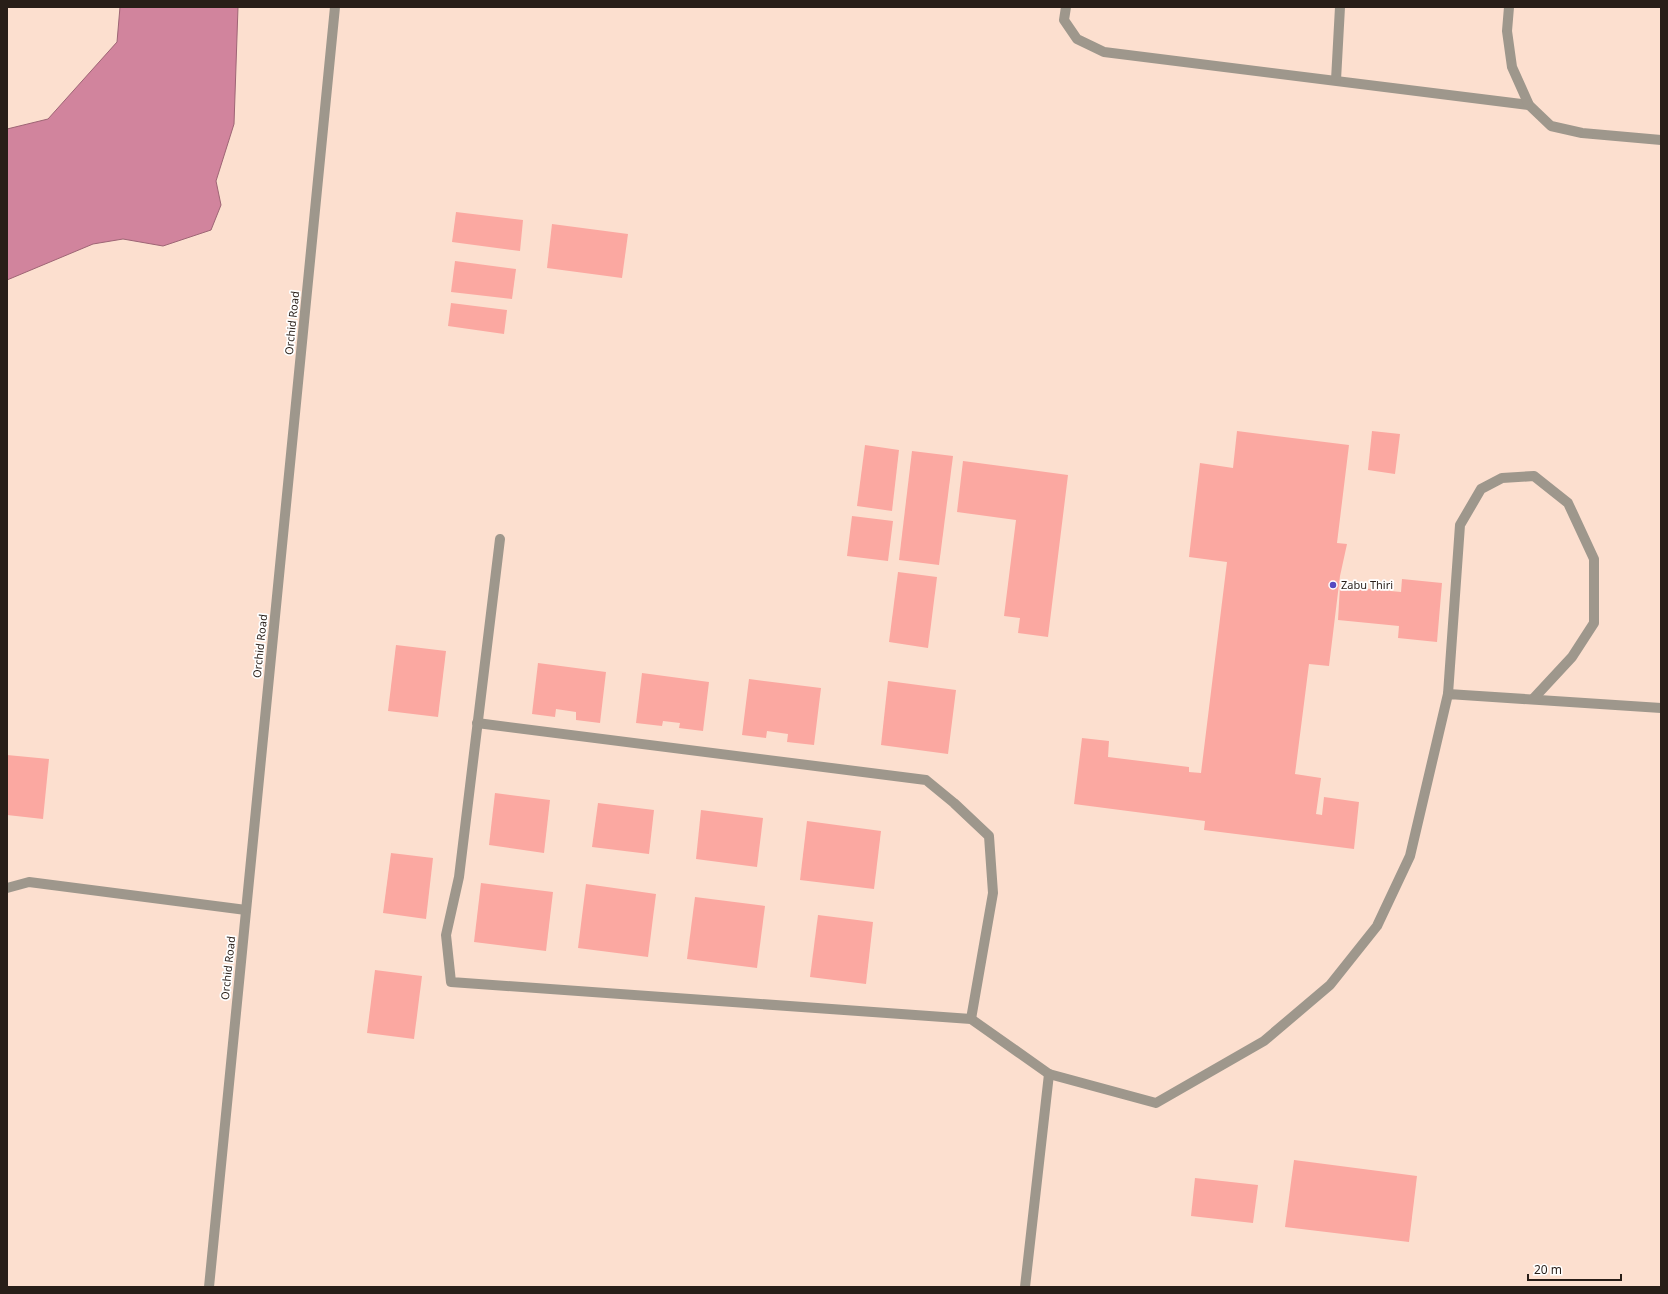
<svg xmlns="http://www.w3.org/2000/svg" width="1668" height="1294" font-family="'Noto Sans',sans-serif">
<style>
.water{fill:#d1849d;stroke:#9e6575}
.building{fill:#fba8a1}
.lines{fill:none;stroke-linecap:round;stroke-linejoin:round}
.minor{stroke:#9e978c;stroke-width:10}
.poi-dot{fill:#564ac1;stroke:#fff;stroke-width:1.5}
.labels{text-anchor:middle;stroke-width:3.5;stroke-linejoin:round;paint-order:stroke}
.street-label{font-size:11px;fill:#281e18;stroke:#fff}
.poi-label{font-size:11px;fill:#281e18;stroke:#fff;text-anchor:start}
</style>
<rect width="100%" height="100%" fill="#fcdfcf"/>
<polygon class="water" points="120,7 238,7 234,124 216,181 221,205 211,230 163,246 123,239 93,244 7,280 7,129 48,119 117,42"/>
<g class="building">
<polygon points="456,212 523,220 520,251 452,242"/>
<polygon points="552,224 628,234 622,278 547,268"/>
<polygon points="455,261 516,269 512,299 451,292"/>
<polygon points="451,303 507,310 504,334 448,326"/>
<polygon points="1237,431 1349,445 1337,543 1347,544 1340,576 1329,666 1309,664 1295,774 1321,778 1316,814 1322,815 1324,797 1359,802 1354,849 1204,830 1205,821 1074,804 1082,738 1109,741 1108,757 1189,767 1189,772 1201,773 1227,562 1189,557 1200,463 1233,468"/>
<polygon points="1372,431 1400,434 1395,474 1368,470"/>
<polygon points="865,445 899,450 892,511 857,506"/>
<polygon points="912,451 953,456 939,565 899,560"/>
<polygon points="963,461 1068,475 1048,637 1018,633 1020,618 1004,616 1016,520 957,512"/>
<polygon points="852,516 893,521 888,561 847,556"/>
<polygon points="898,572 937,577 928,648 889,642"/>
<polygon points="1402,579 1442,583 1437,642 1398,638 1399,626 1338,620 1340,586 1401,592"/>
<polygon points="396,645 446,651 438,717 388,711"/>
<polygon points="538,663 606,672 600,723 576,720 576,712 556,709 555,717 532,714"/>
<polygon points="642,673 709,682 703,731 679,728 680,723 663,721 662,726 636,723"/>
<polygon points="749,679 821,688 814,745 787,742 788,734 767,731 766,738 742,735"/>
<polygon points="888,681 956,690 948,754 881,745"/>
<polygon points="7,755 49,759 43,819 7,815"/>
<polygon points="495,793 550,800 544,853 489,845"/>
<polygon points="598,803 654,810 649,854 592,847"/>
<polygon points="701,810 763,818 757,867 696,859"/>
<polygon points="807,821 881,831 874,889 800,880"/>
<polygon points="391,853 433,858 426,919 383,913"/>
<polygon points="481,883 553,892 546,951 474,942"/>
<polygon points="586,884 656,894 648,957 578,948"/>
<polygon points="695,897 765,906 757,968 687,959"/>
<polygon points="818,915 873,922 866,984 810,977"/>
<polygon points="375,970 422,976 414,1039 367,1033"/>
<polygon points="1294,1160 1417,1176 1409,1242 1285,1227"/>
<polygon points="1195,1178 1258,1185 1253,1223 1191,1216"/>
</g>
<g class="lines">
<g class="minor">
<polyline points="1066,7 1064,20 1077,39 1104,52 1529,105"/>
<polyline points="1509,7 1507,31 1512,67 1529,105 1551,126 1582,133 1661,140"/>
<polyline points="1336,80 1340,7"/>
<polyline points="500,539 459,877 446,935 451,982 971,1019 1049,1074 1156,1103 1264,1041 1330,985 1377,926 1410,856 1448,694 1661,708"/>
<polyline points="1448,694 1460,525 1481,489 1502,478 1534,476 1568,503 1594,559 1594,623 1572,657 1533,699"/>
<polyline points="477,723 926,780 954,803 989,836 993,893 971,1019"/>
<polyline points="7,888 29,882 246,910"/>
<polyline points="209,1287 335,7"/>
<polyline points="1025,1287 1049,1074"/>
</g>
</g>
<circle class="poi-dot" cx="1333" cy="585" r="4"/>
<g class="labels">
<g class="street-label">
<text transform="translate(292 323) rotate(-84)" y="4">Orchid Road</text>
<text transform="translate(260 646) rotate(-84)" y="4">Orchid Road</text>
<text transform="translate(228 968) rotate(-84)" y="4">Orchid Road</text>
</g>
<g class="poi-label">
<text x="1341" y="589">Zabu Thiri</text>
</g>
</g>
<rect width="1668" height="1294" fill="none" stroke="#281e18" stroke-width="16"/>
<path d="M1528 1274v6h93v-6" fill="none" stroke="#281e18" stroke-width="2"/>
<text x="1534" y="1274" font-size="12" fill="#281e18" stroke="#ffffff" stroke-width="3" paint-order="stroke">20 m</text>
</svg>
